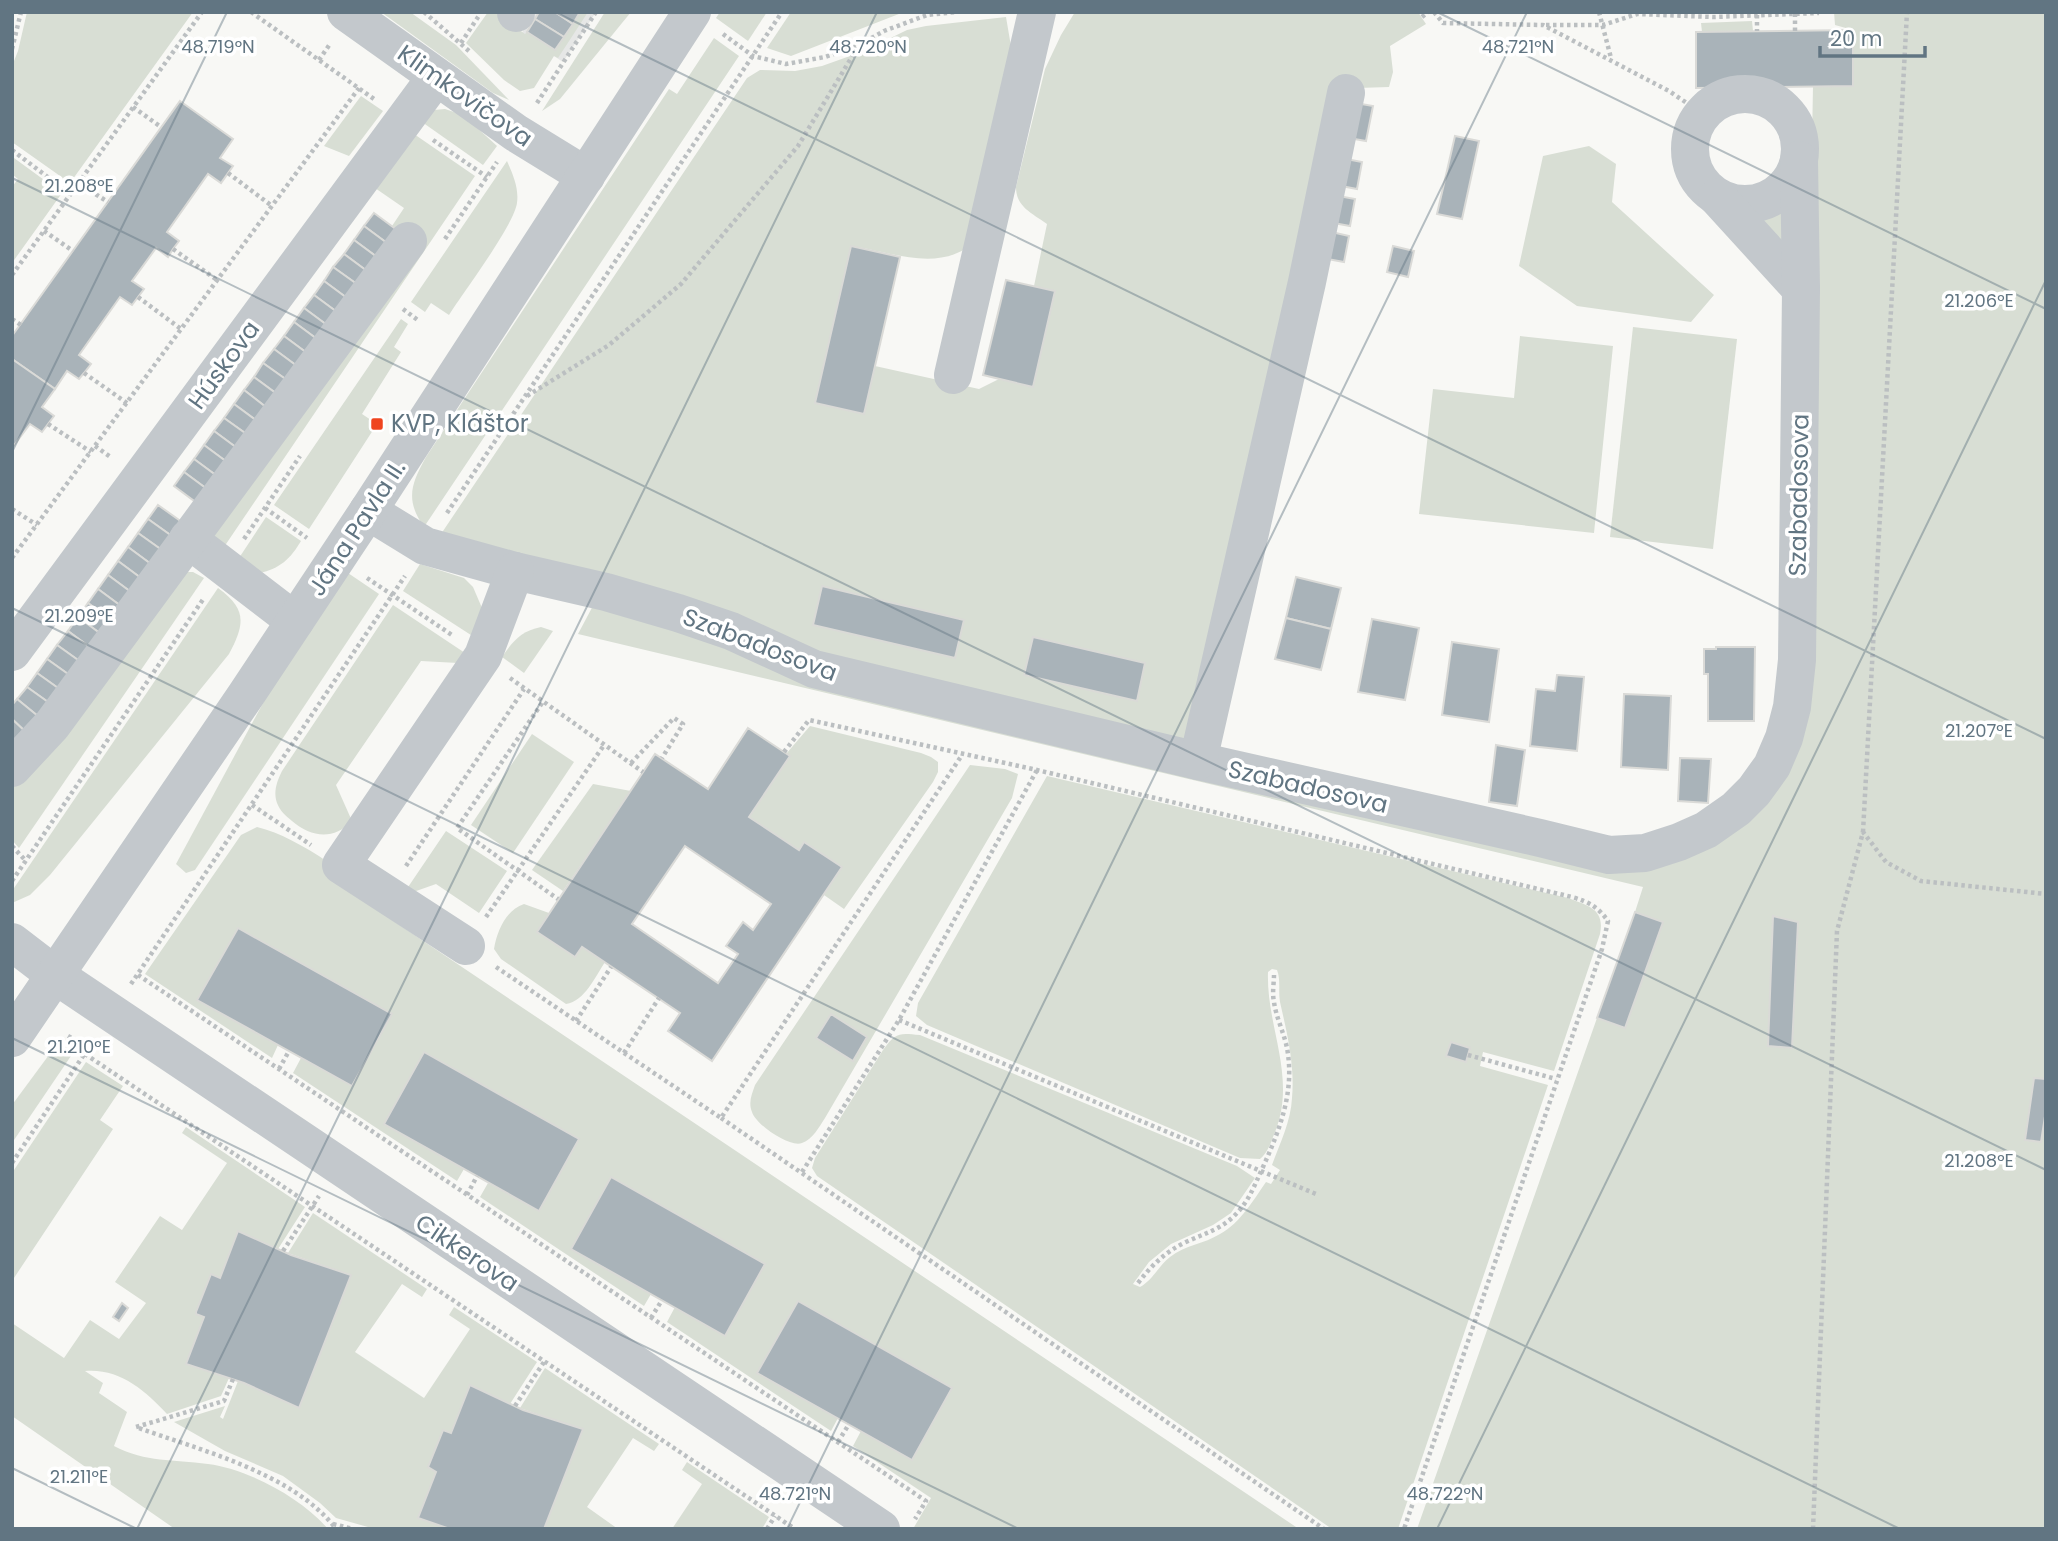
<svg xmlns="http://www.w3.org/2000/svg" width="2058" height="1541" font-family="Poppins,sans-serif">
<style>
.built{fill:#e6e7e6}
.green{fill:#d8ded4;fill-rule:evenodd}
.building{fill:#a9b3b9;stroke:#dadad7;stroke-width:2;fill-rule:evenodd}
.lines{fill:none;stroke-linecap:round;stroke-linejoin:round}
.path{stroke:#bbbfc1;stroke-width:4.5;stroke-dasharray:3.5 3.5;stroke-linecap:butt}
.minor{stroke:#c3c8cc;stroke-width:38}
.ticks{fill:none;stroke:#617582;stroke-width:2;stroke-opacity:0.45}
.poi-dot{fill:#ef441e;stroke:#fff;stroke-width:2.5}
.labels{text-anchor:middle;stroke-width:7;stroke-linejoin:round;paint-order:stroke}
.street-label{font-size:24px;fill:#617582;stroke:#fff}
.poi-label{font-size:24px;fill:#617582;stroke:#fff;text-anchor:start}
.ticks-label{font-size:18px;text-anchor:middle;fill:#617582;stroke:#fff;stroke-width:7;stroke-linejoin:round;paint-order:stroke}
</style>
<rect width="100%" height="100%" fill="#f8f8f5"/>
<polygon class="built" points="535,12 596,12 563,62 521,34"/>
<g class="green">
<polygon points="27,12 193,12 70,183 12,142 12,66 18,51"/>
<polygon points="381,12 410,12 456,45 509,100 493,93"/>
<polygon points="488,12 495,12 525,34 527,32 555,50 580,12 588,12 558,58 554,56 534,88 520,91 504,80 466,43"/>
<polygon points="605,12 631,12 560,99 542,111"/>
<polygon points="720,12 767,12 748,41 716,18"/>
<polygon points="791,12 904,12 791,56 767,48"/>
<path d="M1075,12H1418L1426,24L1390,46L1393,72L1389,87L1358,88L1187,750L882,679L439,537L747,78L760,70L795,71L822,66L864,51L907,30L926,26L1006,17L1014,64L965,249C931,270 887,251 851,246L815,403L863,414L875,366L979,389L999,379L1032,387L1054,291L1034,286L1047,224C1032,213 1016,207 1016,187L1045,69L1061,35Z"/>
<path d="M1834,12H2046V1529H1417L1597,1018L1625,1027L1663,922L1635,912L1643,887L578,634L595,602L1607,863L1780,775L1809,305L1813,86L1853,30L1835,25ZM1773,917L1798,922L1792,1048L1768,1046Z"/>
<polygon points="1752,21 1753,31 1702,32 1701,23"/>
<path d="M714,38L739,56L424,527C405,500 411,484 426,457L669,89L677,94Z"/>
<polygon points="361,96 383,111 349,156 324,146"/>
<polygon points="445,109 463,115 497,146 483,165 422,122 434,110"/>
<polygon points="414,134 475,176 222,550 213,532 416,243 392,226 404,208 375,188"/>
<polygon points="1589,146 1616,164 1612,202 1714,295 1691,322 1577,306 1519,266 1543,156"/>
<polygon points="14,158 62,193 12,263 12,187 18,179 12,174"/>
<path d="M507,161C513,175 519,188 517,203C514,225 463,293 449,315L431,303L425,312L411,302Z"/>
<polygon points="1788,201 1790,253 1753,213"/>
<polygon points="401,319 408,324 394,347 401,352 362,414 377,424 309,529 274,505"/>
<polygon points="1633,327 1737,339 1713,549 1610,537"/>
<polygon points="1520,336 1613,346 1594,533 1419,514 1433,389 1514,398"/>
<path d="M266,517L301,541C291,558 280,569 259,573L237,561Z"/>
<polygon points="420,564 464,578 473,587 482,608 474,637 403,591"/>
<polygon points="183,572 193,572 204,578 19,848 12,840 12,780"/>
<polygon points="348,573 379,594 195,870 186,873 176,864 269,692"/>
<path d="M218,588C247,609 245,624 229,654L50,875L30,895L12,903V891Z"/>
<path d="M393,605L465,653L458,663L421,661L336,785L352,821C333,841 311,837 292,821C286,816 280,811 277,803C273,792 277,781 282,771Z"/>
<path d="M541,627L553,631L524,673L502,657C513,641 521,631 541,627Z"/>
<polygon points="810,726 921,753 931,757 938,762 938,772 933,782 844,909 824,895 841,868 804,842 799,850 749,817 790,757 786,754"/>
<polygon points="532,734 574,762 513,853 471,825"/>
<path d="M970,765L1005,769L1018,774L1012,798L825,1118C819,1127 813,1139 802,1143C790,1148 756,1125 752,1112C748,1102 752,1094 755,1085Z"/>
<path d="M1047,776L1568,898C1589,906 1605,909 1600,934L1554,1071L1483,1052L1480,1066L1548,1085L1398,1529H1332L817,1176L812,1168L815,1158L883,1050C896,1032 899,1033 920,1035L1237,1166L1255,1178L1231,1213L1213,1225L1171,1244L1149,1262L1133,1284L1140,1287C1153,1280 1159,1265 1170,1257C1185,1245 1204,1244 1220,1234C1241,1222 1252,1202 1266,1182L1271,1184L1280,1170L1272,1165C1280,1143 1291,1121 1292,1098C1295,1065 1287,1033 1280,1002C1278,991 1281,980 1277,970L1272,969L1268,972C1266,1029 1299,1079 1273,1137C1270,1145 1267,1153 1260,1159L1240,1158L927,1025L916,1016L918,1003Z"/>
<polygon points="593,784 631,791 563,891 532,870"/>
<path d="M257,827C303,838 354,882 394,908L389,918L1299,1529H913L931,1498L853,1446L861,1431L912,1459L952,1388L798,1302L758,1373L838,1418L831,1431L667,1322L675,1307L725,1335L765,1264L611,1177L571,1249L651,1294L644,1306L480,1197L488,1183L539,1211L579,1139L424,1053L384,1124L464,1169L457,1181L293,1073L301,1058L352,1086L392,1014L238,928L198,1000L278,1045L272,1058L145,974L241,835Z"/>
<polygon points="446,831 507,871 479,913 436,884 402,896"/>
<path d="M524,904L549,913L537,932L575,957L582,947L605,962C595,977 585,1001 566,1004L501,959L494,949C497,931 506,910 524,904Z"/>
<polygon points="60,1040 75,1050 12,1143 12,1105"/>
<polygon points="86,1062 123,1086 100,1120 113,1129 12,1281 12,1173"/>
<path d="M186,1127L305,1207L278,1249L238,1231L220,1278L212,1275L196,1314L204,1317L229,1378L221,1396L167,1414C145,1390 119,1368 85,1371L103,1383L99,1393L127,1412L114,1446C147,1463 172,1459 208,1464C248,1469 302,1498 328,1529H175L12,1416V1323L64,1358L90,1320L119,1339L146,1303L115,1282L160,1216L182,1230L227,1163L182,1133Z"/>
<polygon points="313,1213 427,1289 422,1297 402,1284 355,1352 424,1398 470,1329 449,1315 454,1307 537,1362 510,1404 470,1386 451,1433 443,1430 428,1467 436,1472 418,1518 450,1529 375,1529 336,1518 320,1503 283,1476 225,1451 174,1422 225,1406 220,1417 223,1419 238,1381 299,1407 351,1275 288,1253"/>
<polygon points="545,1368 659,1444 654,1451 633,1438 587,1507 618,1529 544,1529 583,1430 520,1408"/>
<polygon points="687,1462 769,1517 762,1529 672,1529 702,1484 682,1470"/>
</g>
<g class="building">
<polygon points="539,12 555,12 573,24 564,37 535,19"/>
<polygon points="555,12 580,12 573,24"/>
<polygon points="535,19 564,37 555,50 527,32"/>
<polygon points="1853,30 1853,86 1696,88 1696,32"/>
<polygon points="180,101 233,139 220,158 233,166 221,183 208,174 167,232 179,241 173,249 168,257 156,248 132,281 144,289 132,305 120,297 79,355 91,364 84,373 79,379 67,371 55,389 12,359 12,336"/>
<polygon points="1350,102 1373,106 1366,141 1343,137"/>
<polygon points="1455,136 1479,141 1462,219 1437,214"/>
<polygon points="1341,158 1362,162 1357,189 1336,185"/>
<polygon points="1333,195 1355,199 1350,226 1328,222"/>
<polygon points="374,213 401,233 391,246 364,226"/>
<polygon points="364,226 391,246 381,260 354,240"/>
<polygon points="1327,231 1349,236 1344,262 1322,258"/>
<polygon points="354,240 381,260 371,274 344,254"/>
<polygon points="851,246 900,257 864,414 815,403"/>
<polygon points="1393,246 1414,251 1408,277 1387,272"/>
<polygon points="344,254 371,274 361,287 333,267"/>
<polygon points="333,267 361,287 351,301 324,281"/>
<polygon points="1006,280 1055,291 1033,387 983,375"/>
<polygon points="324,281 351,301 341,315 314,295"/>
<polygon points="314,295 341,315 331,328 304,308"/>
<polygon points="304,308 331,328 321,342 294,322"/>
<polygon points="294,322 321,342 311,356 284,336"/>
<polygon points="284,336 311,356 301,369 274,349"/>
<polygon points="274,349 301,369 291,383 263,363"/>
<polygon points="12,359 55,389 42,407 54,416 42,432 30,424 12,448"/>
<polygon points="263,363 291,383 281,397 254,377"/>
<polygon points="254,377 281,397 271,411 244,390"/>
<polygon points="244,390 271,411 261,424 234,404"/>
<polygon points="234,404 261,424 252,438 224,418"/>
<polygon points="224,418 252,438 241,451 214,431"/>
<polygon points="214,431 241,451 231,465 204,445"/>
<polygon points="204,445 231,465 221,479 194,459"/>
<polygon points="194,459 221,479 211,492 184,472"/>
<polygon points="184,472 211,492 201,506 174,486"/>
<polygon points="158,505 186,525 176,539 148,519"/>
<polygon points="148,519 176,539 166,553 138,533"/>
<polygon points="138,533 166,553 155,567 128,547"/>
<polygon points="128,547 155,567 145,581 118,561"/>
<polygon points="118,561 145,581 135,595 108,575"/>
<polygon points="108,575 135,595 125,609 98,589"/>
<polygon points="1296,577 1341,588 1331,629 1286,618"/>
<polygon points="822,586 964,620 955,658 813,625"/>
<polygon points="98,589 125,609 115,623 88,603"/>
<polygon points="88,603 115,623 105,637 78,617"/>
<polygon points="78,617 105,637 95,651 68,631"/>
<polygon points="1286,618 1331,629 1321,670 1275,659"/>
<polygon points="1372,619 1419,628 1405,700 1358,692"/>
<polygon points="68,631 95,651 85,665 57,645"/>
<polygon points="1033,637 1145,663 1137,701 1024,675"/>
<polygon points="1452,642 1499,649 1489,722 1442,715"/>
<polygon points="57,645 85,665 75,679 47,659"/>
<polygon points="1716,647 1755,647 1754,721 1708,721 1708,674 1704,674 1704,649 1716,649"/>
<polygon points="47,659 75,679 65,693 37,673"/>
<polygon points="37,673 65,693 55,707 27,687"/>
<polygon points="1557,675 1584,677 1577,751 1530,746 1536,689 1555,691"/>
<polygon points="27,687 55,707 44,721 17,699"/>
<polygon points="1624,694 1671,696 1668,770 1621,767"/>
<polygon points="17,699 44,721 29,735 12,719 12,705"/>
<polygon points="12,719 29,735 12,743"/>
<path d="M748,728L790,756L749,817L799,850L804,842L842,867L712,1061L668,1031L680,1013L582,947L575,957L537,932L655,754L708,789ZM685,846L771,904L753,930L743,922L726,946L738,954L718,983L632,924Z"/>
<polygon points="1496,745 1525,750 1517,806 1489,802"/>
<polygon points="1680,758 1711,759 1708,803 1678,801"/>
<polygon points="1635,912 1663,922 1625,1028 1597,1018"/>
<polygon points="1773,916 1798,922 1792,1048 1768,1046"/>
<polygon points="238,928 392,1014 352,1086 197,1000"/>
<polygon points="831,1014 867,1037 853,1061 816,1038"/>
<polygon points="1451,1042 1470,1048 1466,1062 1446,1056"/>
<polygon points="424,1052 579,1139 539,1211 384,1124"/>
<polygon points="2034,1078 2046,1079 2046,1110 2041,1142 2025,1140"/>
<polygon points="611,1177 765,1264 725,1336 571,1249"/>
<polygon points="238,1231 291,1255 351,1275 299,1408 244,1383 186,1364 204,1317 196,1314 196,1312 211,1274 220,1278"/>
<polygon points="798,1301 952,1388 912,1460 757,1373"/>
<polygon points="122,1303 128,1308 119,1321 113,1317"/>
<polygon points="470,1385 523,1410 583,1429 544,1529 450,1529 418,1518 436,1472 428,1467 443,1430 451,1433"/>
</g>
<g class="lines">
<g class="path">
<polyline points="251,12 374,99"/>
<polyline points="424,12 469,51"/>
<polyline points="1434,12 1443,23 1543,25 1669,91 1703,114"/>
<polyline points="1599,12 1611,58"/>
<polyline points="1757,15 1757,31"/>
<polyline points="1422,17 1428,12"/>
<polyline points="1546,25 1603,25 1637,14 1713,17 1819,13"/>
<polyline points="1795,31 1795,13"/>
<polyline points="723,34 753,56 786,64 825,57 859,45 884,31 927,15 956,12"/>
<polyline points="461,43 480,14"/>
<polyline points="12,49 21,12"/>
<polyline points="319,60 330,44"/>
<polyline points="537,103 596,12"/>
<polyline points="133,107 161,127"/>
<polyline points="433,140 487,177"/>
<polyline points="12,150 70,194"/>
<polyline points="228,173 272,206"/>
<polyline points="78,183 108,202"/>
<polyline points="44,231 73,251"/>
<polyline points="445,239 497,162"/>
<polyline points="173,249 217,280"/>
<polyline points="12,275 202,12"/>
<polyline points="138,297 181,329"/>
<polyline points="403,309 419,321"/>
<polyline points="12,319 21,325"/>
<polyline points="84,373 127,403"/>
<polyline points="527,396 609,345 681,284 798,146 859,45"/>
<polyline points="48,424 91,452"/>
<polyline points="95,446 112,458"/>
<polyline points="265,508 307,538"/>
<polyline points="12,509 37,525"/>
<polyline points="447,513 782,12"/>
<polyline points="244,539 300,456"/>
<polyline points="12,558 359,88"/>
<polyline points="367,578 452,635"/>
<polyline points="510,678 643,772"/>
<polyline points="542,703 457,828 558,899"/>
<path d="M784,752L809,720L1037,770L1572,897C1589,902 1598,907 1608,921L1602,949L1404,1529"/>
<polyline points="631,763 674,718 683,724 662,758"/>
<polyline points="252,805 311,845"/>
<polyline points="1863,832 1907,12"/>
<polyline points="12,846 26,861"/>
<polyline points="406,866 524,689"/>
<polyline points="12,881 204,598"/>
<polyline points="486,917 604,745"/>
<polyline points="496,967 721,1118 962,755"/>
<polyline points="138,975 926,1501 915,1519"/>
<polyline points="131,984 405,576"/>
<polyline points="899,1020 1316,1194"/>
<polyline points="576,1021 611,967"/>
<polyline points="68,1036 89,1048"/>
<polyline points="624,1053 659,998"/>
<polyline points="85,1054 795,1529"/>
<polyline points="1468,1055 1556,1079"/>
<polyline points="279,1069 289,1051"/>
<polyline points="721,1118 1324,1529"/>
<polyline points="12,1163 91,1044"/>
<polyline points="802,1172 899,1020 1037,770"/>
<polyline points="467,1195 477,1176"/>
<polyline points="283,1251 319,1196"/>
<path d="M1138,1283C1152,1265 1165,1252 1186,1242C1203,1234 1219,1230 1233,1217C1249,1202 1254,1186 1263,1167C1280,1129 1295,1091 1287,1048C1284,1033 1276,1017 1274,1002C1272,993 1274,983 1274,975"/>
<polyline points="651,1318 662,1300"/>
<path d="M233,1379L224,1401L136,1427C199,1450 294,1473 336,1529"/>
<polyline points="515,1406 544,1362"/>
<polyline points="838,1442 849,1424"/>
<polyline points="333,1524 353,1529"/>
<polyline points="767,1529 775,1516"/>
<polyline points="1813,1529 1837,931 1863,832 1886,862 1921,881 2046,894"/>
</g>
<g class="minor">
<polyline points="346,12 516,133 586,176"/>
<polyline points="516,13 516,12"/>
<circle cx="1745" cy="149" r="55"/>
<polyline points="1717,197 1801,289"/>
<polyline points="953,375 1037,12"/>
<polyline points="368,511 425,546 515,571 606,592 678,613 731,631 814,669 1198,761 1540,838 1609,855 1645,853 1679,842 1706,830 1736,809 1754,791 1772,766 1784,738 1792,707 1797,660 1801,289 1799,160"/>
<polyline points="188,539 295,621"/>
<polyline points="12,652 436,77"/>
<polyline points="1198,761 1307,282 1346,93"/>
<polyline points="12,768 52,725 408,241"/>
<polyline points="12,942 55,975 881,1529"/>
<polyline points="466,946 341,865 483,656 515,571"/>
<polyline points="12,1038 246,695 368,511 692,12"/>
</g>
</g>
<path class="ticks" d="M555,12L2046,739M1437,12L2046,309M12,178L2046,1170M12,452L227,12M12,608L1900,1529M12,1038L1019,1529M12,1468L137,1529M137,1529L877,12M787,1529L1527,12M1437,1529L2046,280"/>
<rect class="poi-dot" x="370" y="417" width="14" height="14" rx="3.5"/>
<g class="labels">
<g class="street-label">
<text transform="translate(465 96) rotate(35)" y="8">Klimkovičova</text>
<text transform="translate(224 365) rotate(-54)" y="8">Húskova</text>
<text transform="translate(1799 495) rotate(-89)" y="8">Szabadosova</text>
<text transform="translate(357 528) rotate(-57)" y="8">Jána Pavla II.</text>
<text transform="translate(760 645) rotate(21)" y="8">Szabadosova</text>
<text transform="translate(1308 787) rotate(13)" y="8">Szabadosova</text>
<text transform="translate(467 1253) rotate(34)" y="8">Cikkerova</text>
</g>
<g class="poi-label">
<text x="391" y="432">KVP, Kláštor</text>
</g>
</g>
<g class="ticks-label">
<text x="218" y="53">48.719°N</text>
<text x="868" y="53">48.720°N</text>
<text x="1518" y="53">48.721°N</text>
<text x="79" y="192">21.208°E</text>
<text x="1979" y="307">21.206°E</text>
<text x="79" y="622">21.209°E</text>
<text x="1979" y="737">21.207°E</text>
<text x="79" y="1053">21.210°E</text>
<text x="1979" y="1167">21.208°E</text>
<text x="79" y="1483">21.211°E</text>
<text x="795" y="1500">48.721°N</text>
<text x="1445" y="1500">48.722°N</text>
</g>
<rect width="2058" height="1541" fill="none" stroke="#617582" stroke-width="28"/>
<path d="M1820 46v10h105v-10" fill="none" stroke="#617582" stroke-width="3.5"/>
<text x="1830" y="46" font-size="21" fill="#617582" stroke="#ffffff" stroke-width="5" paint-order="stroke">20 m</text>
</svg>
